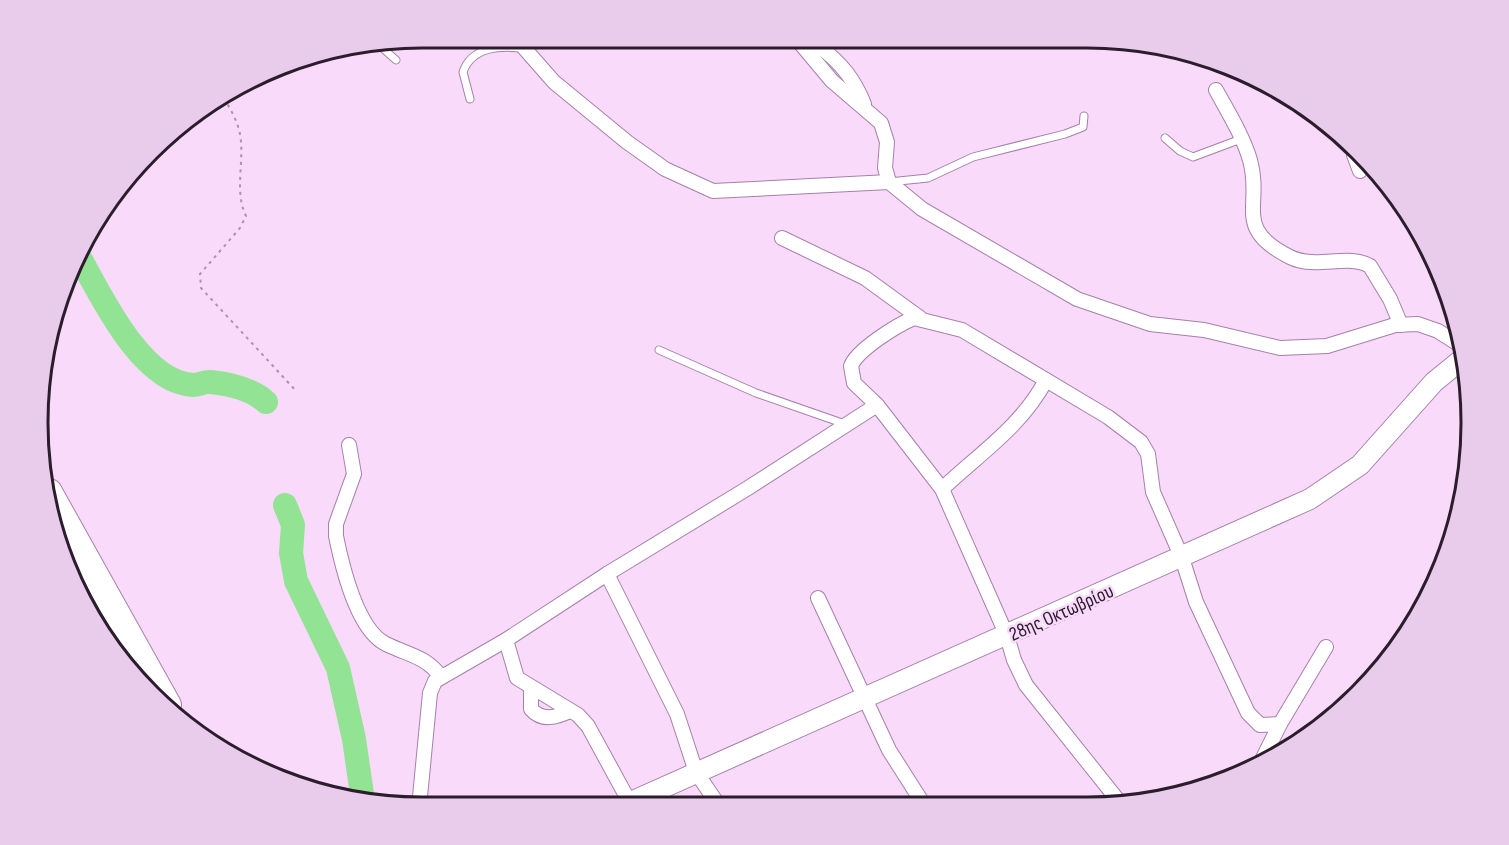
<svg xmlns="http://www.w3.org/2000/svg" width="1509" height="845" font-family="'Sofia Sans Condensed',sans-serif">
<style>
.green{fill:#f7b0aa}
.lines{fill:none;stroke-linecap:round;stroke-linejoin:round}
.river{stroke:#92e393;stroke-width:24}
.lane-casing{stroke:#a581a8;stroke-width:9}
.street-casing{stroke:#a581a8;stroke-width:16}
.secondary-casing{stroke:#a581a8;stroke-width:22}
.highway-casing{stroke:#a581a8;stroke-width:28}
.path{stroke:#ab92ad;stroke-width:2;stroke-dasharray:3 4.5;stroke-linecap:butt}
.lane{stroke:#fff;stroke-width:7}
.street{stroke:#fff;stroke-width:14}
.secondary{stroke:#fff;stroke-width:20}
.highway{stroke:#fff;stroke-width:26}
.labels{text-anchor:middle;stroke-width:5;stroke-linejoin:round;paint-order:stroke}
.street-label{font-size:20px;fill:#2c1d2d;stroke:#f9dafb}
.rim{fill:none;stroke:#2c1d2d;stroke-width:3}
</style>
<rect width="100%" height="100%" fill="#f9dafb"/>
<polygon class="green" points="60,540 139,681 133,676 66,565"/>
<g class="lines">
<g class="river">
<path d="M80,258C101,296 142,383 193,385C199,385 205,381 211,382C229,384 252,389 266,402"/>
<polyline points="285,505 293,525 291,553 296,581 338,668 354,739 363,801"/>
</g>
<g class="lane-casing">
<g id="lane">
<polyline points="379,45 396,60"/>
<path d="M470,99L463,72C472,46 502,45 525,49"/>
<polyline points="1165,138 1180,151 1193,157 1241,139"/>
<polyline points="889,182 928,178 973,157 1065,134 1083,127 1084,116"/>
<polyline points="659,350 756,393 845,424"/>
</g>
</g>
<g class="street-casing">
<g id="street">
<polyline points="519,38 525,49 554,82 627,142 665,169 713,191 889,182"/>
<polyline points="796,38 832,81 881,123 887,142 885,168 889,182 922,209 1077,299 1150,324 1204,330 1280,348 1327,346 1395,325 1418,324 1438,331 1460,345"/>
<path d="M820,47C841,63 854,79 864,104"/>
<polyline points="814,52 831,38"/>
<path d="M1216,90C1228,112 1243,136 1250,160C1263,206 1232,228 1290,257C1316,270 1348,253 1370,266L1390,299L1401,325"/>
<polyline points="1354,155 1360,171"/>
<polyline points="782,238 865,278 920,318"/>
<path d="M349,445L354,474L336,524V536C342,566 357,630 386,644C408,655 426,656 441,677"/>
<path d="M942,489C980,453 1021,427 1046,380"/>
<polyline points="607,574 677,714 696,772 719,806"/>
<polyline points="818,598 889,750 924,805"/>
<polyline points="506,640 517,678 578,715 588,726 630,803"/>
<path d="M531,689V709C542,722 557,717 570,711"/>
<polyline points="1261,762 1280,724"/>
<path d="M1121,804L1026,685L1014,660L1007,636L942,489L877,405L854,383L851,366C857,350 897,325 914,318L962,330L1108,417L1141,442L1148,454L1153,492L1182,558L1196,602L1248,713L1260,725L1280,724L1326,647"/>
<polyline points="419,807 430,693 435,681 506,640 607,574 748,488 877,405"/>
</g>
</g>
<g class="secondary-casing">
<polyline id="secondary" points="622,806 1310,499 1360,465 1434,382 1461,360"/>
</g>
<g class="highway-casing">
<polyline id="highway" points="49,492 168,705"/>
</g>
<path class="path" d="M224,98C232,112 240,125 241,142C243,166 235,194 246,216L240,228L200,274L201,288L297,392"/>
<use href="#lane" class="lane"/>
<use href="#street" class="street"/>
<use href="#secondary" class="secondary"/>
<use href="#highway" class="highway"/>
</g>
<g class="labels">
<g class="street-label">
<text transform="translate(1061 612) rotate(-24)" y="7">28ης Οκτωβρίου</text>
</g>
</g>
<path d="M0 0H1509V845H0ZM422 48H1087A374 374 0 0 1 1461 422V423A374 374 0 0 1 1087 797H422A374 374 0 0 1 48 423V422A374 374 0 0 1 422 48Z" fill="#e9cbeb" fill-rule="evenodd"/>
<path class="rim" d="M422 48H1087A374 374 0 0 1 1461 422V423A374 374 0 0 1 1087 797H422A374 374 0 0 1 48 423V422A374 374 0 0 1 422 48Z"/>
</svg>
